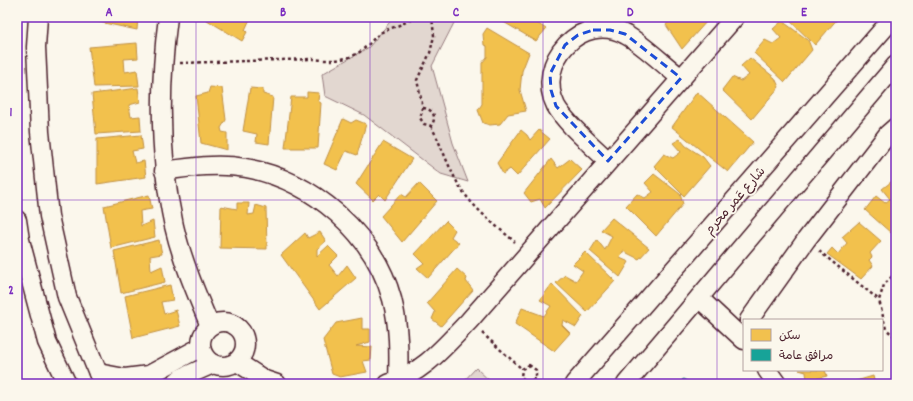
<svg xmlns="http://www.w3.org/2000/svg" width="913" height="401" font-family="Dekko,'Playpen Sans Arabic',sans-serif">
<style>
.green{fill:#e2d7d0;stroke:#967b7e}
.homes{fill:#f2c14e;stroke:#c09044}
.public{fill:#17a398;stroke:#267b77}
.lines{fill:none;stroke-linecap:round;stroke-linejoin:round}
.street-casing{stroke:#4a1f2b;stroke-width:21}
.path{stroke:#4a1f2b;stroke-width:2.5;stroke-dasharray:3 3;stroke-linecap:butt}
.street{stroke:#fbf7ec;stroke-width:18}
.marked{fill:none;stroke:#1d4ed8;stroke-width:3;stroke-dasharray:8 5;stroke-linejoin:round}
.grid{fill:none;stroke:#7b2cbf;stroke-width:1;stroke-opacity:0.55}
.labels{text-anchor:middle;stroke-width:4;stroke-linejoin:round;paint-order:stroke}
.street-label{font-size:13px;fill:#4a1f2b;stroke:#fbf7ec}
.neatline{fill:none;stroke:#7b2cbf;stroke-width:1.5}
.grid-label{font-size:13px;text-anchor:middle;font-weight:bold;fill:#7b2cbf}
</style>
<rect width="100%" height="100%" fill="#fbf7ec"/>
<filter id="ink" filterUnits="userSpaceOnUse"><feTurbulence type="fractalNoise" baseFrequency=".025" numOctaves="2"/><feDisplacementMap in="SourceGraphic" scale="8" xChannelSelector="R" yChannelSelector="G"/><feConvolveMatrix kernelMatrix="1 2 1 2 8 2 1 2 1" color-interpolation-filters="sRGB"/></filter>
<g filter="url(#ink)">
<g class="green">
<polygon points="394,17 457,17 432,66 453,143 468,182 441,174 364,115 325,96 322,74 369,47"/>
<polygon points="476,368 493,384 461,384"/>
</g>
<g class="homes">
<polygon points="90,17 138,17 137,30 90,20"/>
<polygon points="202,17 248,17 250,19 245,30 247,32 242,41"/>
<polygon points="495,17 528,17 546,29 536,41"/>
<polygon points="672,17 701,17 707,21 682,49 666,25"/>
<polygon points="786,17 839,17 815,45"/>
<polygon points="782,21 808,40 812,50 785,82 754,53 765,40 773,44 781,38 773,29"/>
<polygon points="487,28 529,53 522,71 520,90 526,111 508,114 500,124 490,125 483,123 478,110 482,104 482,63 487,57 487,46 484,45 483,34"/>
<polygon points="137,43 138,58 124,59 125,72 137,70 139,86 94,87 89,47"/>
<polygon points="750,58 775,78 779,87 752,119 722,90 732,77 741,81 749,75 741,66"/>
<polygon points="210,87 222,88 226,120 221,128 222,132 227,133 227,150 201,143 196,96 208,93"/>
<polygon points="138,88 140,102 129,105 131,117 140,116 141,131 96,134 92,94"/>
<polygon points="250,88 263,89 263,94 273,97 269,144 256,142 257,134 243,131"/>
<polygon points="307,92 319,93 318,101 321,103 318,148 285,148 291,97 307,97"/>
<polygon points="697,92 753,142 728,172 672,127"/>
<polygon points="343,119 351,123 356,120 366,124 357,155 346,151 337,170 324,164"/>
<polygon points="521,130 527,135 530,140 539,130 550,139 517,176 510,169 503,174 497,163"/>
<polygon points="141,135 143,149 132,151 135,163 144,161 146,177 97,184 97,139"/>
<polygon points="680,139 686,146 703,157 710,166 684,196 654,166 664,154 673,158 681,152 673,143"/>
<polygon points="383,142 412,159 385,200 379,194 373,200 356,184"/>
<polygon points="551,159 558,168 570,159 582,170 545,208 540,199 531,202 524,193"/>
<polygon points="654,174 680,194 683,204 656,236 626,206 637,194 645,198 653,192 645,183"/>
<polygon points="896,178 896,228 891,233 865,210 876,196 885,203 890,199 882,189"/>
<polygon points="419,183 437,201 402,242 381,216 401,194 406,197"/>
<polygon points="149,195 152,209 140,211 141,226 153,221 155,237 111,248 104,206"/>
<polygon points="237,203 249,203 248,215 254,214 256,205 266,208 267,249 220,248 221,206 237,209"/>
<polygon points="612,218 649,248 639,259 623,251 620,258 629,262 620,277 590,251 597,240 605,250 612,236 601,230"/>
<polygon points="446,221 455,230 451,237 459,243 428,278 417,268 424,263 415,254"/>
<polygon points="859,222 881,241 870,253 872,257 869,260 873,266 861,279 827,254 832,248 838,254 847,243 842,237"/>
<polygon points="320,232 326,241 317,249 317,256 328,246 338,256 329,265 338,276 347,265 356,278 320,309 281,255 305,233 308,238"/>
<polygon points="159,240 162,254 150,256 151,271 162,266 165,282 121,293 114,251"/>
<polygon points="585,252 615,281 587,312 556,283 565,275 576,281 583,271 573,264"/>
<polygon points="457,269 467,278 466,281 473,290 441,326 432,319 435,312 427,303"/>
<polygon points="552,284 583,316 576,327 563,320 562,325 570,333 554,351 515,324 522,308 544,316 551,306 540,300"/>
<polygon points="170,285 173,300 161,302 164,314 176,310 180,326 133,338 125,296"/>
<polygon points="362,318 362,329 370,329 370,342 356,346 372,347 371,360 363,361 367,372 340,377 332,374 323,340 336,323"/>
<polygon points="799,370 825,370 827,376 807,381 806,372"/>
<polygon points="873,376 875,384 846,384"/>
</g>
<polygon class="public" points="683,379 693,384 680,384"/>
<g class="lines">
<g class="street-casing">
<g id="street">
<polyline points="38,17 36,47 40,132 49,216 67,297 98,373 104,384"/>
<path d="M168,17C159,86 159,158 174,226C182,260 196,293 210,326"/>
<path d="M608,161C593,146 566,124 556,106C534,63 582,10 626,35C643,44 665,66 681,78"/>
<path d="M164,171C191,167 218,163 246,168C312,180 374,233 392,299C399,326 399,353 398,381"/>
<polyline points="17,220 20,240 47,342 67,384"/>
<polyline points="699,298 744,340"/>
<polyline points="749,320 806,240 888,134 896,127"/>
<circle cx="223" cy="344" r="22"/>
<polyline points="237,362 265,380 277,384"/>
<polyline points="767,370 777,384"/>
<polyline points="98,373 125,378 149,375 201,347"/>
<polyline points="174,384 181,378 213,364"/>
<path d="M388,384C424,372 443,348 469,321L735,17"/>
<polyline points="574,384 894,17"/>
<polyline points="626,384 896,65"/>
</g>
</g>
<g class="path">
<path d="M180,63L313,59C329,61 348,61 361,51C369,45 374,37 382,32C392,27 404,25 413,17"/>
<path d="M423,108C434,109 437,118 431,126L424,124L420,118L423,108L417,80L430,53L434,36L432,17"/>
<path d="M431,126C441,144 447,164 457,182C471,207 494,224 515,242"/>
<polyline points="819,251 879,300"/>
<polyline points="896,272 884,285 879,300 886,329 896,338"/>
<polyline points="482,333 522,369"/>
<polygon points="529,365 536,370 536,378 528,382 521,377 522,369"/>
</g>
<use href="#street" class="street"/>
</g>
</g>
<path class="marked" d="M593,30H610L625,34L681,78L608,161L556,106L551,90L550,74L565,45L578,35Z"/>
<path class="grid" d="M196,17V384M370,17V384M543,17V384M717,17V384M17,200H896"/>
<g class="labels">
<g class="street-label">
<text transform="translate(734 200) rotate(-49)" y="5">شارع عَمر محرم</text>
</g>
</g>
<rect width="913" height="401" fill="none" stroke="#fbf7ec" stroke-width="44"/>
<rect x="743" y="319" width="140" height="52" fill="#fbf7ec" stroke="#b4a19f"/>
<rect x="751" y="329" width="20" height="12" fill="#f2c14e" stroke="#b4a19f"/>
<text x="779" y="339" font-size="12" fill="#4a1f2b">سكن</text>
<rect x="751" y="349" width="20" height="12" fill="#17a398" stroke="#b4a19f"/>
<text x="779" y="359" font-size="12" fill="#4a1f2b">مرافق عامة</text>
<rect x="22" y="22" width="869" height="357" class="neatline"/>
<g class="grid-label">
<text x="109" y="16">A</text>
<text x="283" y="16">B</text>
<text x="456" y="16">C</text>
<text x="630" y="16">D</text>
<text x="804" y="16">E</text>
<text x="11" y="116">1</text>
<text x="11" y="294">2</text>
</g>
</svg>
